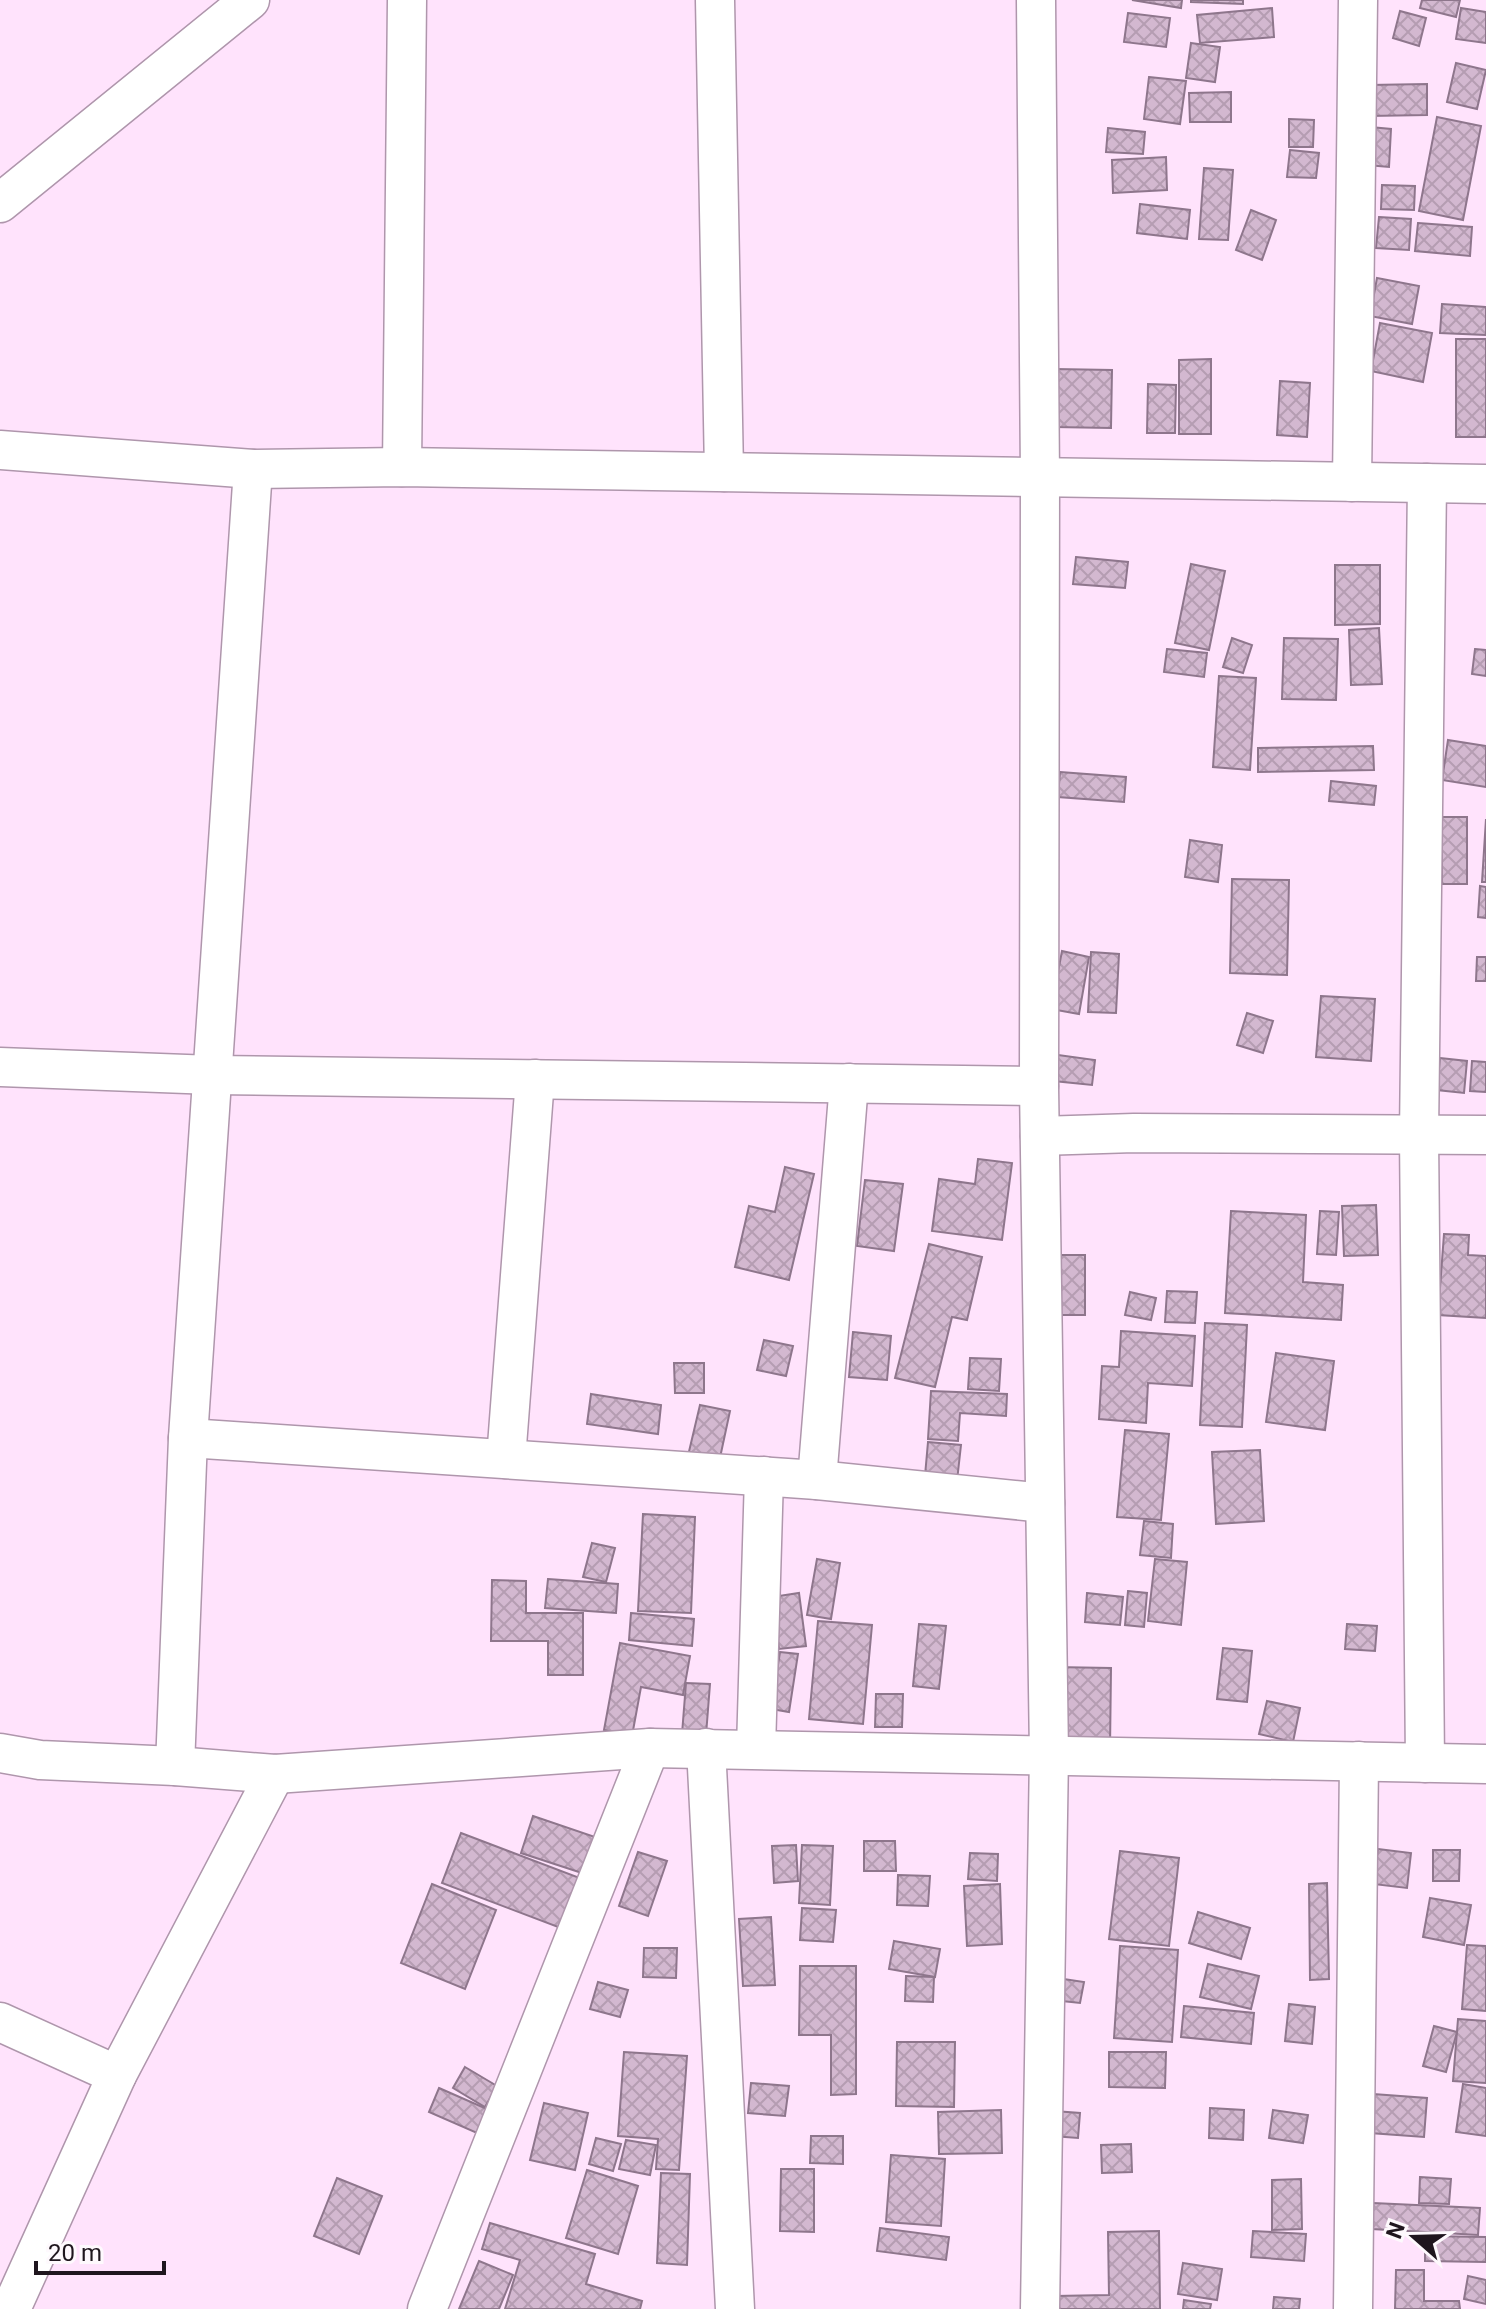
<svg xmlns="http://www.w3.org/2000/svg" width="1486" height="2309" font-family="Roboto,sans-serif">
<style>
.building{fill:url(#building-cross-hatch);stroke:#8e768c;stroke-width:2}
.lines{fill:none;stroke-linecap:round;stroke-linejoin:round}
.street-casing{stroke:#af96ac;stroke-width:41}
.street{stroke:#fff;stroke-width:38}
</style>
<defs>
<pattern id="building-cross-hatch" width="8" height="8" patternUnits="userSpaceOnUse" patternTransform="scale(2)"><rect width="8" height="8" fill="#d3b8d0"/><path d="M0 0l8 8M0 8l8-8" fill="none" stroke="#b59db2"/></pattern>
</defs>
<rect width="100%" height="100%" fill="#ffe3fc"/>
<g class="building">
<polygon points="1132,0 1182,0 1181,8"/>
<polygon points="1191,0 1243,0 1243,4 1191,2"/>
<polygon points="1422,0 1460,0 1456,17 1420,8"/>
<polygon points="1272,8 1274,37 1200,43 1197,15"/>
<polygon points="1461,8 1486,12 1486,43 1456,39"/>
<polygon points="1400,11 1426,18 1419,46 1393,38"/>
<polygon points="1128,13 1170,18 1166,47 1124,42"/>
<polygon points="1191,43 1220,47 1215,82 1186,78"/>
<polygon points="1456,63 1486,70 1477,109 1447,102"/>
<polygon points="1149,77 1186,81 1180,124 1144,119"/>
<polygon points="1427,84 1427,115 1369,116 1369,85"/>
<polygon points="1231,92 1231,122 1190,122 1189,93"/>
<polygon points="1437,117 1481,126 1463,220 1419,211"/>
<polygon points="1289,119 1314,120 1313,147 1289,147"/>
<polygon points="1370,127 1391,129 1389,167 1367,165"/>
<polygon points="1108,128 1145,132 1143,154 1106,152"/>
<polygon points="1290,150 1319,153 1316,178 1287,177"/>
<polygon points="1166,157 1167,190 1113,193 1112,160"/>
<polygon points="1204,168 1233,170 1228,240 1199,239"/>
<polygon points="1382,185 1415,186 1414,210 1381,209"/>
<polygon points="1140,204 1190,210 1187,239 1137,233"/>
<polygon points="1251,210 1276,220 1262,260 1236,250"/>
<polygon points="1379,217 1411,219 1409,250 1376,248"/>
<polygon points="1418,223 1472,227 1470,256 1415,251"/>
<polygon points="1377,278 1419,286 1412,324 1370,316"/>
<polygon points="1442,304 1486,307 1486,335 1440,333"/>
<polygon points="1380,323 1432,333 1423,382 1371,371"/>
<rect x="1456" y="339" width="30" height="98"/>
<polygon points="1211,359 1211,434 1179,434 1179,360"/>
<polygon points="1055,369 1112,370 1111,428 1054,427"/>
<polygon points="1280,381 1310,383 1307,437 1277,435"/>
<polygon points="1148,384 1176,385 1175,433 1147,433"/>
<polygon points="1076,557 1128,562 1125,588 1073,584"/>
<polygon points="1191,564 1225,571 1209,650 1175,643"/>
<polygon points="1335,565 1380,565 1380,624 1335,625"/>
<polygon points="1379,628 1382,684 1351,685 1349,630"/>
<polygon points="1232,638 1252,645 1243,673 1223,667"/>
<polygon points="1284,638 1338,639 1336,700 1282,699"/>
<polygon points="1167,649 1207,653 1204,677 1164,672"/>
<polygon points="1475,649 1486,650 1486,676 1472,674"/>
<polygon points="1219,676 1256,678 1250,770 1213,767"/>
<polygon points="1448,740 1486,746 1486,787 1442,780"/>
<polygon points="1373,746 1374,770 1258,772 1258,748"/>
<polygon points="1060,772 1126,777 1124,802 1058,797"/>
<polygon points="1331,781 1376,786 1374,805 1329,801"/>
<rect x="1442" y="817" width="25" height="67"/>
<polygon points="1486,819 1486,882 1482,882"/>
<polygon points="1190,840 1222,845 1218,882 1185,877"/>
<polygon points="1232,879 1289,880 1287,975 1230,973"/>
<polygon points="1480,886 1486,887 1486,918 1478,917"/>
<polygon points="1062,951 1089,957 1079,1014 1051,1009"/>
<polygon points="1091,952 1119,954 1116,1013 1088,1012"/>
<polygon points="1477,957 1486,957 1486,981 1476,981"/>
<polygon points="1321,996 1375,999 1371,1061 1316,1057"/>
<polygon points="1247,1013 1273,1021 1263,1053 1237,1045"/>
<polygon points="1058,1055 1095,1060 1092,1085 1054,1081"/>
<polygon points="1440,1058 1467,1061 1464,1093 1437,1090"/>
<polygon points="1472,1061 1486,1062 1486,1092 1470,1091"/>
<polygon points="978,1159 1012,1163 1002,1240 932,1231 939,1179 975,1184"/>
<polygon points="785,1167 814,1174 789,1280 735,1267 749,1206 775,1212"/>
<polygon points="865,1180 903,1184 894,1251 857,1246"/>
<polygon points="1376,1205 1378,1255 1344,1256 1342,1206"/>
<polygon points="1231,1211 1306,1215 1303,1282 1343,1285 1341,1320 1225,1313"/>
<polygon points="1320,1211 1339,1212 1336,1255 1317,1254"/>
<polygon points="1444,1234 1469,1235 1468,1255 1486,1256 1486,1318 1438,1315"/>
<polygon points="929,1244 982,1257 967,1320 952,1317 935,1387 895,1378"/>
<rect x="1055" y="1255" width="30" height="60"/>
<polygon points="1167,1291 1197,1292 1195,1323 1165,1322"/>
<polygon points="1130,1292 1156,1298 1151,1320 1125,1315"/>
<polygon points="1205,1323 1247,1325 1242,1427 1200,1425"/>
<polygon points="1121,1331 1195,1336 1192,1386 1148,1383 1146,1423 1099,1419 1102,1366 1119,1367"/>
<polygon points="853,1332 891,1336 887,1380 849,1377"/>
<polygon points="764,1340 793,1346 786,1376 757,1370"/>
<polygon points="1276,1353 1334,1361 1325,1430 1266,1422"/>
<polygon points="970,1358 1001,1359 999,1391 968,1389"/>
<polygon points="674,1363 704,1363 704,1393 675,1393"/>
<polygon points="931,1391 1007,1394 1006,1416 960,1413 958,1441 928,1439"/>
<polygon points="591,1394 661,1405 658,1434 587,1424"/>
<polygon points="700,1405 730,1411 718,1467 687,1460"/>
<polygon points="1125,1430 1169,1434 1161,1520 1117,1517"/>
<polygon points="928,1442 961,1445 956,1490 924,1487"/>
<polygon points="1260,1450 1264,1521 1216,1524 1212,1452"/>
<polygon points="643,1514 695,1517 691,1613 638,1611"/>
<polygon points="1144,1521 1173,1524 1171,1558 1140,1555"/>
<polygon points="592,1543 615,1548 606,1582 583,1577"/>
<polygon points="817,1559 840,1563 831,1619 807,1615"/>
<polygon points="1155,1559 1187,1562 1181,1625 1148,1621"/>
<polygon points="548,1579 618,1584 616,1613 545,1608"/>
<polygon points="492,1580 526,1581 526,1613 583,1613 583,1675 548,1675 548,1641 491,1641"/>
<polygon points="1128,1591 1147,1593 1144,1627 1125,1625"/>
<polygon points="799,1593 806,1646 779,1649 772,1597"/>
<polygon points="1087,1593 1123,1597 1120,1625 1085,1622"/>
<polygon points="631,1613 694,1619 692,1646 629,1640"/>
<polygon points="818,1621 872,1625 863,1724 809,1719"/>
<polygon points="919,1624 946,1626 939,1689 913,1686"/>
<polygon points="1347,1624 1377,1626 1375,1651 1345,1649"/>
<polygon points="620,1643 690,1656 683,1695 641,1687 632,1736 604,1730"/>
<polygon points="1223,1648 1252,1651 1247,1702 1217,1699"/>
<polygon points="780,1652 798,1654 789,1712 771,1709"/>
<polygon points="1054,1667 1111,1668 1110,1749 1052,1748"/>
<polygon points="686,1683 710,1684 706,1735 682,1734"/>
<polygon points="876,1694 903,1694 902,1727 875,1727"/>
<polygon points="1267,1701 1300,1708 1293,1742 1259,1734"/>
<polygon points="533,1816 601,1839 588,1875 521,1853"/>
<polygon points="461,1833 585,1880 566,1930 442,1883"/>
<polygon points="864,1841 895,1841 896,1871 864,1871"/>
<polygon points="796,1845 798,1881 774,1883 772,1846"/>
<polygon points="802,1845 833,1846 830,1905 799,1903"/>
<polygon points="1378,1849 1411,1853 1407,1888 1373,1884"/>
<polygon points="1433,1850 1460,1850 1459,1881 1433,1881"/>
<polygon points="1120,1851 1179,1858 1169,1946 1109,1939"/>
<polygon points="638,1852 667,1861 648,1916 619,1906"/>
<polygon points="970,1853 998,1854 997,1881 968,1879"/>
<polygon points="898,1875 930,1876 928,1906 897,1905"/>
<polygon points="1327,1883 1329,1979 1310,1980 1309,1884"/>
<polygon points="432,1884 496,1910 465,1989 401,1963"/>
<polygon points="1000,1884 1002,1944 967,1946 964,1886"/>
<polygon points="1430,1898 1471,1905 1464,1945 1423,1937"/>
<polygon points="802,1908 836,1910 833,1942 800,1940"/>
<polygon points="1198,1912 1250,1928 1241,1959 1189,1943"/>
<polygon points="771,1917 775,1985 743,1986 739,1919"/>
<polygon points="894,1941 940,1949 935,1977 889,1969"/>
<polygon points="1467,1945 1486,1946 1486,2011 1462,2009"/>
<polygon points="1120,1946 1178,1950 1172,2042 1114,2038"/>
<polygon points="644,1948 677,1948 676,1978 643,1977"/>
<polygon points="1208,1964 1259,1976 1251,2009 1200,1997"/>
<polygon points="800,1966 856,1966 856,2094 831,2095 831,2035 799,2035"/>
<polygon points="906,1976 934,1977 933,2002 905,2001"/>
<polygon points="1057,1978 1084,1982 1080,2003 1053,2000"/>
<polygon points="598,1982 628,1990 620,2017 590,2009"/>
<polygon points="1289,2004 1315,2007 1312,2044 1285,2041"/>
<polygon points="1184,2006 1254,2013 1251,2044 1181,2037"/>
<polygon points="1458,2019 1486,2021 1486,2083 1453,2081"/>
<polygon points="1434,2026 1457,2032 1446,2072 1423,2066"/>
<polygon points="897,2042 955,2042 954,2107 896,2106"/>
<polygon points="624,2052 687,2056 679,2170 656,2169 658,2139 618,2136"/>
<polygon points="1109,2052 1166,2052 1165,2088 1109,2087"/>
<polygon points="465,2067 497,2086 485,2107 453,2088"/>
<polygon points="751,2083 789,2086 785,2116 748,2113"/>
<polygon points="1463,2084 1486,2088 1486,2136 1456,2132"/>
<polygon points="439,2088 487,2109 477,2133 429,2112"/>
<polygon points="1373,2094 1427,2098 1424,2137 1370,2133"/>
<polygon points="544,2103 588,2113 575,2170 530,2160"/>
<polygon points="1210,2108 1244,2110 1243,2140 1209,2138"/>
<polygon points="1001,2110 1002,2153 939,2154 938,2112"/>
<polygon points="1273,2110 1308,2115 1303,2143 1269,2138"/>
<polygon points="1054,2111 1080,2113 1078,2138 1052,2136"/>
<polygon points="811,2136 843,2136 843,2164 810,2163"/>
<polygon points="596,2138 621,2144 613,2171 589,2164"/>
<polygon points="626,2140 656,2145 650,2175 619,2169"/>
<polygon points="1131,2144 1132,2172 1102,2173 1101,2145"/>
<polygon points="891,2155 945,2159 941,2226 886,2222"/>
<polygon points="781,2169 814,2169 814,2232 780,2231"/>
<polygon points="587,2170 638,2186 618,2254 566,2238"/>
<polygon points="661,2173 690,2174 687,2265 657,2263"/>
<polygon points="1420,2177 1451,2179 1449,2204 1419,2203"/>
<polygon points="337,2178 382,2196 359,2254 314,2236"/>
<polygon points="1301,2179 1302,2229 1272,2230 1272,2180"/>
<polygon points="1373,2203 1480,2208 1478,2235 1372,2229"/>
<polygon points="490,2223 595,2254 586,2284 642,2301 640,2309 505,2309 520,2260 482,2249"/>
<polygon points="880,2228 949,2237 946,2260 877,2251"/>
<polygon points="1159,2231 1160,2309 1055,2309 1055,2296 1109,2295 1108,2232"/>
<polygon points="1253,2231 1306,2234 1304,2261 1251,2257"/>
<polygon points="1425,2236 1486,2237 1486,2262 1425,2261"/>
<polygon points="479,2261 513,2275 499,2309 459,2309"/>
<polygon points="1183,2263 1222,2269 1217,2300 1178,2294"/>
<polygon points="1396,2270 1424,2270 1424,2301 1459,2301 1460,2309 1395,2309"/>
<polygon points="1468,2276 1486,2280 1486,2304 1464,2299"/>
<polygon points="1274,2297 1300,2299 1299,2309 1273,2309"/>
<polygon points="1184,2300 1211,2304 1210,2309 1183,2309"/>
</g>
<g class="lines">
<g class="street-casing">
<g id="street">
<polyline points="715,0 724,472"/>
<polyline points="1036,0 1040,477 1039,1086 1049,1754 1040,2309"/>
<polyline points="0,203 250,0"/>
<polyline points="0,450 253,469 402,467 1486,484"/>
<polyline points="402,467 407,0"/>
<polyline points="1352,482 1358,0"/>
<polyline points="0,1067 213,1075 1039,1086"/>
<polyline points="1040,1136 1134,1133 1486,1135"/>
<polyline points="188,1438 817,1480 1045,1503"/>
<polyline points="506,1459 535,1079"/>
<polyline points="817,1480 849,1083"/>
<polyline points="706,1748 735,2309"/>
<polyline points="756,1749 764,1476"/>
<polyline points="0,1753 40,1760 175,1766 275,1774 650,1748 1486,1764"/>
<polyline points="1425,1763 1419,1135 1427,483"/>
<polyline points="175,1766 188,1438 253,469"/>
<polyline points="0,2022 117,2075"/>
<polyline points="11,2309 117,2075 275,1774"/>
<polyline points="427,2309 650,1748"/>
<polyline points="1353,2309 1359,1761"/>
</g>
</g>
<use href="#street" class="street"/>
</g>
<g transform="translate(1414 2237) rotate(290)" stroke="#fef9fd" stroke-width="6" paint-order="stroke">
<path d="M0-6L14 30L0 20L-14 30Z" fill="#1f161e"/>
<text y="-12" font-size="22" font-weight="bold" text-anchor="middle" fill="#1f161e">N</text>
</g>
<path d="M36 2261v12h128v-12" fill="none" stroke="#1f161e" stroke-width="4"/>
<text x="48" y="2261" font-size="24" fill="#1f161e" stroke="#fef9fd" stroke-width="6" paint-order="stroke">20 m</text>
</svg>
